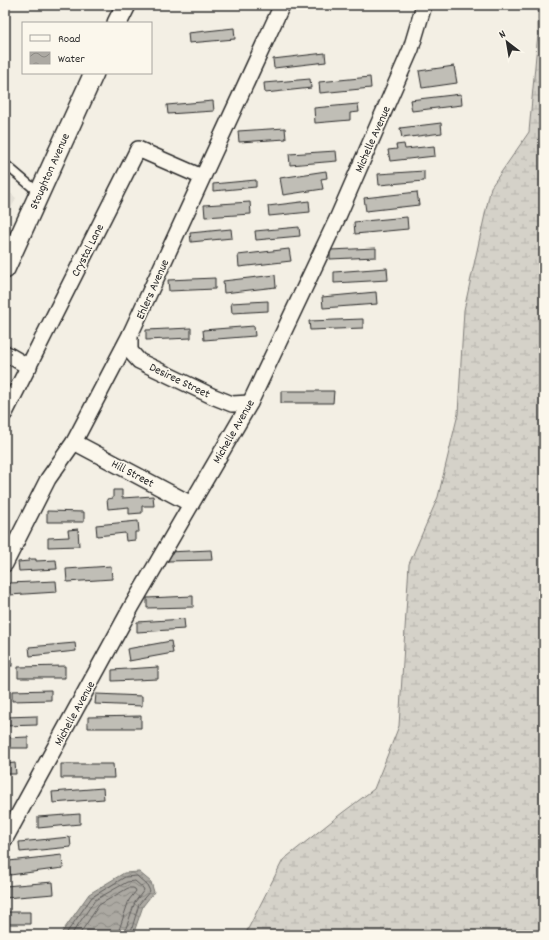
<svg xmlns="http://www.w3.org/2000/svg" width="549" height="940" font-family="Dekko,sans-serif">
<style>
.built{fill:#e4e0d6}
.wetland{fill:url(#wetland-marsh);stroke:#807e7a}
.water{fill:url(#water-waves);stroke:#787772}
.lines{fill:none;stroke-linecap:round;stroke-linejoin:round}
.shore{stroke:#5f5d5b;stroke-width:1}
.building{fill:#c0beb6;stroke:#2b2b2b}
.service-casing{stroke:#2b2b2b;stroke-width:11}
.minor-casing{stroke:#2b2b2b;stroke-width:18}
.tertiary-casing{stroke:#2b2b2b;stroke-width:22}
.service{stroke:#fbf7ec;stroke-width:8}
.minor{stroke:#fbf7ec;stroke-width:15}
.tertiary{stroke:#fbf7ec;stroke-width:19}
.labels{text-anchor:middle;stroke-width:3.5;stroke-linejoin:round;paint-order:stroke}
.street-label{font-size:12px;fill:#2b2b2b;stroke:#fbf7ec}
</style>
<defs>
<pattern id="wetland-marsh" width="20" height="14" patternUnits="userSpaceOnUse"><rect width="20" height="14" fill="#d5d2c9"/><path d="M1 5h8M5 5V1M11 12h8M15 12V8" fill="none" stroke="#b7b4ad"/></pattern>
<pattern id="water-waves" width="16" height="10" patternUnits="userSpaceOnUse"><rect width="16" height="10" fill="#aca9a2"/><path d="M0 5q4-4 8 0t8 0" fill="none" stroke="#8c8a84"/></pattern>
</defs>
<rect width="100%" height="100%" fill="#f3efe4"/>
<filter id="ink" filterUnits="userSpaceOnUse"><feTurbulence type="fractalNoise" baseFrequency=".025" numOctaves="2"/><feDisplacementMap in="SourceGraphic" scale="8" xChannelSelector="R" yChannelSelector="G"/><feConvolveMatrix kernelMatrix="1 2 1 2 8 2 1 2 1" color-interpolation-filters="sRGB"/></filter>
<g filter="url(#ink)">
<polygon class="built" points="5,188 16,198 5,222"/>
<polygon class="wetland" points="538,5 544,5 544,935 246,935 247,931 283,860 342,813 374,789 399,726 409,564 438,497 458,414 464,310 491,187 529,132 538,33"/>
<polygon class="water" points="139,872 151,882 154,892 143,906 133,935 60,935 89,894 124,873"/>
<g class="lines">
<g class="shore">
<polyline points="65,935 92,897 125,877 137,876 147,885 150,891 139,904 130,935"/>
<polyline points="71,935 95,900 127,882 135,881 143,888 144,890 135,902 125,931 124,935"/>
<polyline points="79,935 99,905 128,888 133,888 135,889 136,891 129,900 119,930 118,935"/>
</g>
</g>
<g class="building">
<polygon points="234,28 235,39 189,43 188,33"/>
<polygon points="325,53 326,62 274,68 273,59"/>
<polygon points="454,66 457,83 422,88 419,71"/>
<polygon points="370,77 371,88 320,93 319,82"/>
<polygon points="310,79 311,88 265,93 264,83"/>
<polygon points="461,94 462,105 412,111 410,100"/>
<polygon points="213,101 214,111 168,114 167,105"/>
<polygon points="358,104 359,112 350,113 350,120 315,123 314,108"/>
<polygon points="441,123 442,133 402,138 400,128"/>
<polygon points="285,128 286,139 239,142 238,131"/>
<polygon points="404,144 405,149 434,146 435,156 390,161 388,150 397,149 396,145"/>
<polygon points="336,151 337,161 290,165 289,154"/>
<polygon points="326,171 327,178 321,179 323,189 283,195 280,178"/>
<polygon points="424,171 424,181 379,185 378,174"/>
<polygon points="256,180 256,187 213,191 213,184"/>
<polygon points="417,192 419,205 366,211 364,198"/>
<polygon points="309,201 310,212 269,216 268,206"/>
<polygon points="250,202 251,214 205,217 204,205"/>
<polygon points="407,217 408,229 355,234 354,222"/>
<polygon points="299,227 300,236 256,240 255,231"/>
<polygon points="231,229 232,238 191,242 190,233"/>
<polygon points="376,248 376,257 330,259 330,250"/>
<polygon points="289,249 291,261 239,267 238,255"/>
<polygon points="387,268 388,280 334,283 334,272"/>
<polygon points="275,275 276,287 224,293 223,281"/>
<polygon points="215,278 215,289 169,291 168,280"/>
<polygon points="376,292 377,304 323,308 322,297"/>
<polygon points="268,301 268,311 232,313 231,303"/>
<polygon points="363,319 363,328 310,330 309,321"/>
<polygon points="254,326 255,336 204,340 203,330"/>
<polygon points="191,328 191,338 146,340 146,330"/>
<polygon points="281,391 334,391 333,403 281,403"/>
<polygon points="113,490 122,490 122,498 153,496 154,506 142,506 142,513 129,514 129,507 108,509 107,499 113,498"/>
<polygon points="47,511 84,512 84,522 47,522"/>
<polygon points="138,521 139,532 135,532 135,540 126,541 125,533 97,536 96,525"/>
<polygon points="78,529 79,546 48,547 48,538 69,537 68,530"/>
<polygon points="211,550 212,560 168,561 168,552"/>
<polygon points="29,559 36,559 36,561 56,560 57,569 19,571 18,562 29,561"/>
<polygon points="111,566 112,579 67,582 66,569"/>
<polygon points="56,581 57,592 9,595 9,583"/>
<polygon points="193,596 193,607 147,608 147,598"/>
<polygon points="184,619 185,629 137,632 137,622"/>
<polygon points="171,641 173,653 129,661 127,649"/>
<polygon points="75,643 76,651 30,656 29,647"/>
<rect x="5" y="657" width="7" height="9"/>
<polygon points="65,666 65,678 18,678 18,667"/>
<polygon points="158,667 158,679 112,681 112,670"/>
<polygon points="51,690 51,700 12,701 12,691"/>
<polygon points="96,694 142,696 142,706 95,704"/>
<polygon points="37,716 37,725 5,726 5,717"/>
<polygon points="141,716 141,728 88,728 88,717"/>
<polygon points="28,737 28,748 5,748 5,738"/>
<polygon points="15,763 16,774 5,774 5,764"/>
<polygon points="61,764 113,764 114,778 61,778"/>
<polygon points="103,788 104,799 53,803 52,792"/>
<polygon points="80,814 80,824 38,828 38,817"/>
<polygon points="70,837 71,847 20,852 19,842"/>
<polygon points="62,855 63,868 10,875 9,861"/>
<polygon points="53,882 54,894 5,898 5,886"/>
<rect x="5" y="912" width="25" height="12"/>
<rect x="5" y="933" width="21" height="2"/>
</g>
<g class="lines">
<g class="service-casing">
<g id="service">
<polyline points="5,164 39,193"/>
<polyline points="5,236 17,242"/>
</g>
</g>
<g class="minor-casing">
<g id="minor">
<polyline points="130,335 130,351 139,361 212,396 232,404 250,403"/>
<polyline points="5,353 29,367"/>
<polyline points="5,413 138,149 202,177"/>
<polyline points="74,442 191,504"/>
<polyline points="5,564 48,479 74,442 130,335 282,5"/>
<polyline points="5,839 132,606 250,403 337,219 411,49 424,5"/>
</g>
</g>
<g class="tertiary-casing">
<g id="tertiary">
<polyline points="117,23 126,5"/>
<polyline points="5,269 94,73"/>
</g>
</g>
<use href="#service" class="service"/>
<use href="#minor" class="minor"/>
<use href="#tertiary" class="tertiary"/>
</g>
</g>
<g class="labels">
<g class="street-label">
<text transform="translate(372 139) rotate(-66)" y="4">Michelle Avenue</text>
<text transform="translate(49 171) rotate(-66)" y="4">Stoughton Avenue</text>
<text transform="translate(87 250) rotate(-63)" y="4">Crystal Lane</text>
<text transform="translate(152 289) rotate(-66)" y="4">Ehlers Avenue</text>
<text transform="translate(180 380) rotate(26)" y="4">Desiree Street</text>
<text transform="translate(233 431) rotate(-60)" y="4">Michelle Avenue</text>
<text transform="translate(133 473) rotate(28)" y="4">Hill Street</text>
<text transform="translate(74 713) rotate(-61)" y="4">Michelle Avenue</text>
</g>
</g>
<rect width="549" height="940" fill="none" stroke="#fbf7ec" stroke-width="20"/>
<rect x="10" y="10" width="529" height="920" fill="none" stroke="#2b2b2b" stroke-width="1.5" filter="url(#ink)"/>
<rect x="22" y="22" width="130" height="52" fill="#fbf7ec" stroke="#a8a59f"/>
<rect x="30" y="35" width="20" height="6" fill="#fbf7ec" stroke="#a8a59f"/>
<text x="58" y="42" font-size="12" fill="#2b2b2b">Road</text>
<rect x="30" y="52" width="20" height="12" fill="url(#water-waves)" stroke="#a8a59f"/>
<text x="58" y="62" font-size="12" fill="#2b2b2b">Water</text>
<g transform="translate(507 42) rotate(329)" stroke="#fbf7ec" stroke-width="3" paint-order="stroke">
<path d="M0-3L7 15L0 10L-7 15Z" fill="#2b2b2b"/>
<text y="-6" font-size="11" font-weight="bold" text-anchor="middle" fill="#2b2b2b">N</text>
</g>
</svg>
